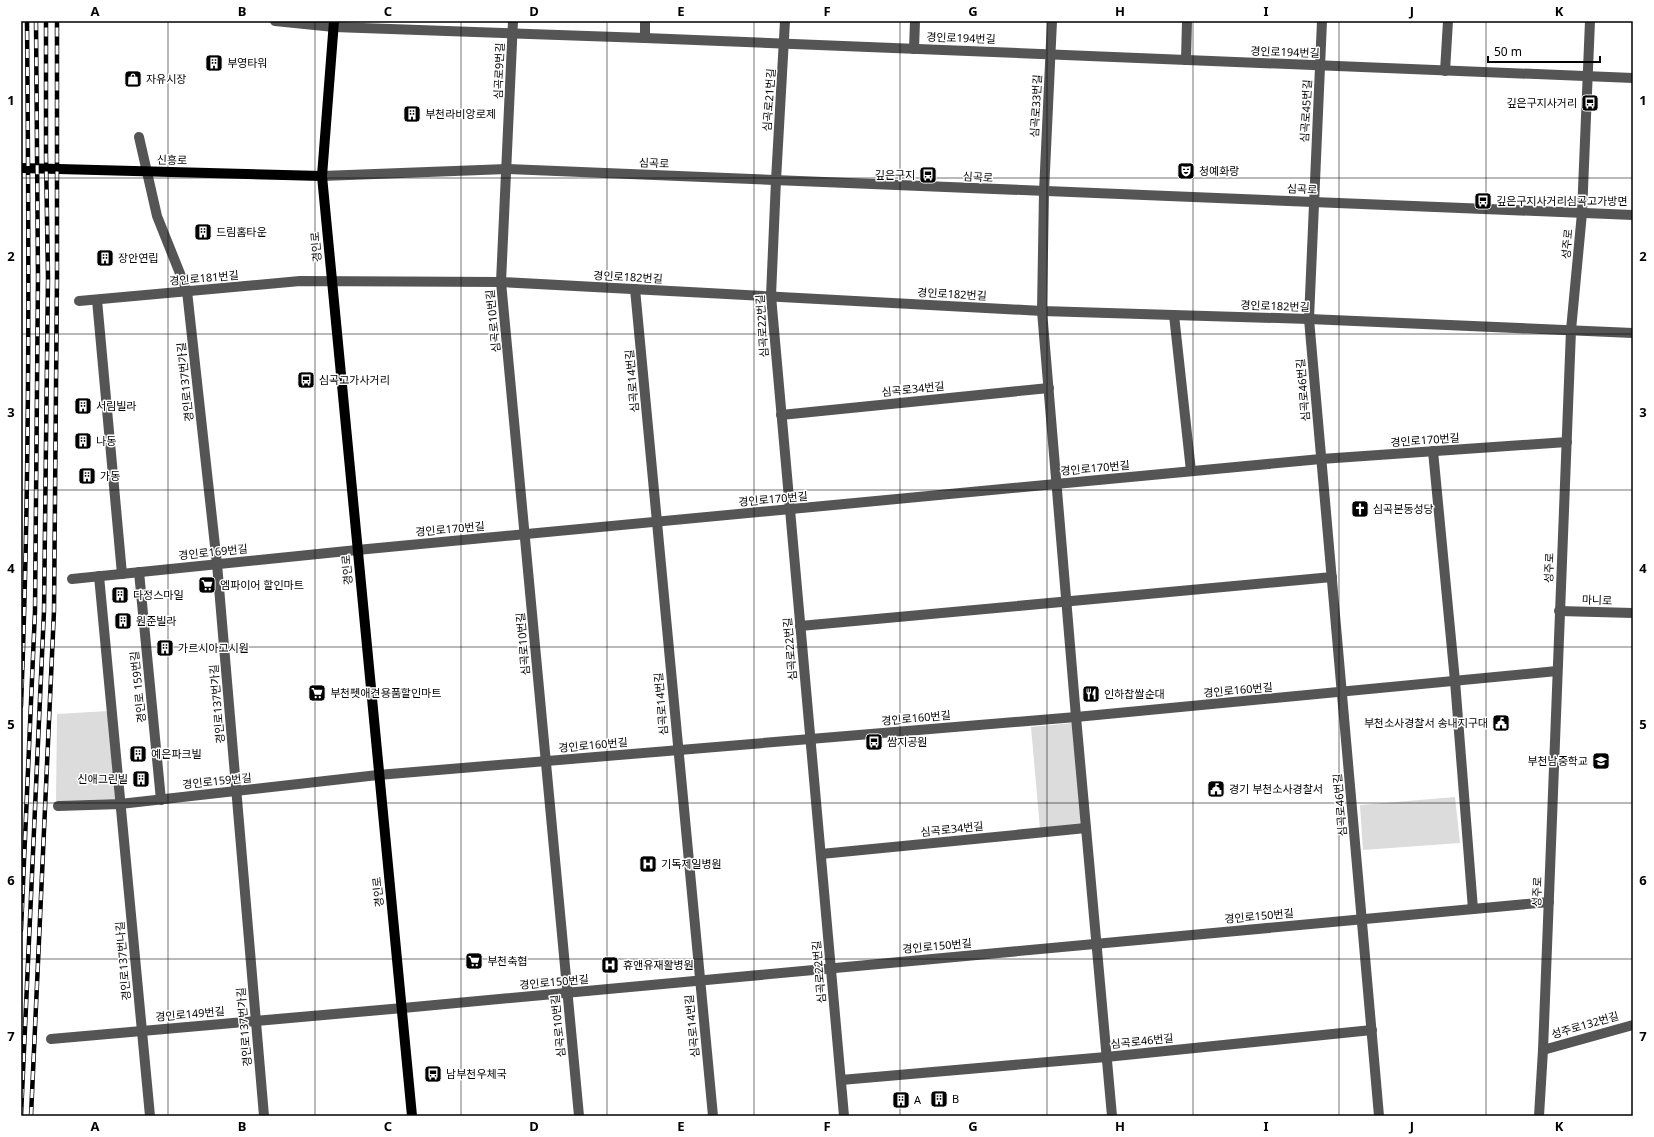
<svg xmlns="http://www.w3.org/2000/svg" width="1654" height="1137" font-family="'Noto Sans','Noto Sans KR',sans-serif">
<style>
.green{fill:#dcdcdc}
.lines{fill:none;stroke-linecap:round;stroke-linejoin:round}
.minor{stroke:#555;stroke-width:10}
.major{stroke:#000;stroke-width:10}
.rail-casing{stroke:#000;stroke-width:4.5}
.rail{stroke:#fff;stroke-width:3;stroke-dasharray:9;stroke-linecap:butt}
.grid{fill:none;stroke:#000;stroke-width:1;stroke-opacity:0.55}
.labels{text-anchor:middle;stroke-width:3;stroke-linejoin:round;paint-order:stroke}
.street-label{font-size:11px;fill:#000;stroke:#fff}
.poi-label{font-size:11px;fill:#000;stroke:#fff;text-anchor:start}
.neatline{fill:none;stroke:#000;stroke-width:1.5}
.grid-label{font-size:13px;text-anchor:middle;font-weight:bold;fill:#000}
</style>
<rect width="100%" height="100%" fill="#fff"/>
<g class="green">
<polygon points="108,711 115,799 56,801 57,714"/>
<polygon points="1073,723 1081,825 1040,829 1031,727"/>
<polygon points="1455,797 1460,843 1363,850 1360,805"/>
</g>
<g class="lines">
<g class="minor">
<polyline points="275,21 334,27 645,38 1633,78"/>
<polyline points="513,21 501,282 579,1116"/>
<polyline points="785,21 776,180 771,296 844,1116"/>
<polyline points="1052,21 1044,192 1042,311 1076,717 1112,1116"/>
<polyline points="1322,21 1309,319 1379,1116"/>
<polyline points="645,38 645,21"/>
<polyline points="914,49 915,21"/>
<polyline points="1186,60 1187,21"/>
<polyline points="1445,71 1448,21"/>
<polyline points="139,137 157,216 187,291 217,564 264,1116"/>
<polyline points="322,176 507,169 1633,215"/>
<polyline points="635,289 713,1116"/>
<polyline points="97,300 122,574"/>
<polyline points="79,301 300,281 501,282 1042,311 1309,319 1633,333"/>
<polyline points="1174,315 1191,471"/>
<polyline points="781,415 1049,388"/>
<polyline points="1433,451 1455,681 1473,909"/>
<polyline points="139,572 161,800"/>
<polyline points="99,576 150,1116"/>
<polyline points="72,579 357,550 1321,459 1567,442"/>
<polyline points="1559,611 1633,613"/>
<polyline points="800,626 1332,577"/>
<polyline points="58,806 120,804 378,775 1076,717 1557,671"/>
<polyline points="821,854 1086,828"/>
<polyline points="51,1039 403,1008 1549,902"/>
<polyline points="1543,1050 1633,1025"/>
<polyline points="841,1080 1106,1057 1372,1030"/>
<polyline points="1539,1116 1543,1050 1571,330 1582,213 1590,21"/>
</g>
<g class="major">
<polyline points="334,21 322,176 412,1116"/>
<polyline points="21,168 322,176"/>
</g>
<g class="rail-casing">
<g id="rail">
<path d="M21,706C30,478 29,249 27,21"/>
<polyline points="21,930 35,611 38,277 36,21"/>
<polyline points="21,1116 44,611 48,277 46,156 46,21"/>
<polyline points="31,1116 54,611 57,277 57,21"/>
</g>
</g>
<use href="#rail" class="rail"/>
</g>
<path class="grid" d="M168,21V1116M315,21V1116M461,21V1116M607,21V1116M754,21V1116M900,21V1116M1047,21V1116M1193,21V1116M1339,21V1116M1486,21V1116M21,178H1633M21,334H1633M21,490H1633M21,647H1633M21,803H1633M21,959H1633"/>
<defs>
<g id="building-square" transform="scale(0.9)"><rect x="-9" y="-9" width="18" height="18" rx="4" fill="#000" stroke="#fff"/><path d="M-4-6H4V6H1V3H-1V6H-4ZM-2.5-4.3h1.7v1.8h-1.7ZM.8-4.3h1.7v1.8H.8ZM-2.5-1h1.7V.8h-1.7ZM.8-1h1.7V.8H.8Z" fill="#fff"/></g>
<g id="shop-square" transform="scale(0.9)"><rect x="-9" y="-9" width="18" height="18" rx="4" fill="#000" stroke="#fff"/><path d="M-5-2.5h2.3a2.7 3.5 0 0 1 5.4 0H5L5.5 6h-11ZM-1.5-2.5h3a1.5 2.3 0 0 0-3 0Z" fill="#fff"/></g>
<g id="bus-square" transform="scale(0.9)"><rect x="-9" y="-9" width="18" height="18" rx="4" fill="#000" stroke="#fff"/><path d="M-5-6H5V4H4V6H2V4H-2V6H-4V4H-5ZM-3.5-4V0h7V-4ZM-3.5 1.2v1.5H-2V1.2ZM2 1.2v1.5H3.5V1.2Z" fill="#fff"/></g>
<g id="theatre-square" transform="scale(0.9)"><rect x="-9" y="-9" width="18" height="18" rx="4" fill="#000" stroke="#fff"/><path d="M-5-5.5Q0-4 5-5.5V0Q5 5 0 6Q-5 5-5 0ZM-3.3-2.5H-1v1.5H-3.3ZM1-2.5H3.3v1.5H1ZM-2.8 1Q0 5.5 2.8 1Z" fill="#fff"/></g>
<g id="church-square" transform="scale(0.9)"><rect x="-9" y="-9" width="18" height="18" rx="4" fill="#000" stroke="#fff"/><path d="M-1.2-6h2.4v3.5h3.3v2.4h-3.3V6h-2.4V-.1h-3.3v-2.4h3.3Z" fill="#fff"/></g>
<g id="supermarket-square" transform="scale(0.9)"><rect x="-9" y="-9" width="18" height="18" rx="4" fill="#000" stroke="#fff"/><path d="M-6-5.5h2.5l.6 2H6L4.5 2H-2.5L-4.4-4H-6ZM-1.5 3.2a1.3 1.3 0 1 0 .1 0ZM3 3.2a1.3 1.3 0 1 0 .1 0Z" fill="#fff"/></g>
<g id="restaurant-square" transform="scale(0.9)"><rect x="-9" y="-9" width="18" height="18" rx="4" fill="#000" stroke="#fff"/><path d="M-5-6h1v4h1v-4h1v4h1v-4h1v5L-1.5 .5V6h-2V.5L-5-1ZM5-6V6H3V1.5H1.5Q1.5-4 5-6Z" fill="#fff"/></g>
<g id="civic-square" transform="scale(0.9)"><rect x="-9" y="-9" width="18" height="18" rx="4" fill="#000" stroke="#fff"/><path d="M-.6-6.5H3V-4.5H.6V-3L4-1V1h2V6H-6V1h2V-1L-.6-3ZM-1.2 2.5V6h2.4V2.5Z" fill="#fff"/></g>
<g id="school-square" transform="scale(0.9)"><rect x="-9" y="-9" width="18" height="18" rx="4" fill="#000" stroke="#fff"/><path d="M0-5L7-2L0 1L-7-2ZM-4 1L0 2.5L4 1V4Q0 6-4 4Z" fill="#fff"/></g>
<g id="hospital-square" transform="scale(0.9)"><rect x="-9" y="-9" width="18" height="18" rx="4" fill="#000" stroke="#fff"/><path d="M-5-5h3v3.5h4V-5h3V5h-3V1.5h-4V5h-3Z" fill="#fff"/></g>
</defs>
<g fill-rule="evenodd">
<use href="#building-square" x="214" y="63"/>
<use href="#shop-square" x="133" y="79"/>
<use href="#bus-square" x="1590" y="103"/>
<use href="#building-square" x="412" y="114"/>
<use href="#theatre-square" x="1186" y="171"/>
<use href="#bus-square" x="928" y="175"/>
<use href="#bus-square" x="1483" y="201"/>
<use href="#building-square" x="203" y="232"/>
<use href="#building-square" x="105" y="258"/>
<use href="#bus-square" x="306" y="380"/>
<use href="#building-square" x="83" y="406"/>
<use href="#building-square" x="83" y="441"/>
<use href="#building-square" x="87" y="476"/>
<use href="#church-square" x="1360" y="509"/>
<use href="#supermarket-square" x="207" y="585"/>
<use href="#building-square" x="120" y="595"/>
<use href="#building-square" x="123" y="621"/>
<use href="#building-square" x="165" y="648"/>
<use href="#supermarket-square" x="317" y="693"/>
<use href="#restaurant-square" x="1091" y="694"/>
<use href="#civic-square" x="1501" y="723"/>
<use href="#bus-square" x="874" y="742"/>
<use href="#building-square" x="138" y="754"/>
<use href="#school-square" x="1601" y="761"/>
<use href="#building-square" x="141" y="779"/>
<use href="#civic-square" x="1216" y="789"/>
<use href="#hospital-square" x="648" y="864"/>
<use href="#supermarket-square" x="474" y="961"/>
<use href="#hospital-square" x="610" y="965"/>
<use href="#bus-square" x="433" y="1074"/>
<use href="#building-square" x="939" y="1099"/>
<use href="#building-square" x="901" y="1100"/>
</g>
<g class="labels">
<g class="street-label">
<text transform="translate(961 38) rotate(2)" y="4">경인로194번길</text>
<text transform="translate(1285 52) rotate(2)" y="4">경인로194번길</text>
<text transform="translate(499 71) rotate(-88)" y="4">심곡로9번길</text>
<text transform="translate(769 100) rotate(-86)" y="4">심곡로21번길</text>
<text transform="translate(1036 106) rotate(-87)" y="4">심곡로33번길</text>
<text transform="translate(1306 111) rotate(-87)" y="4">심곡로45번길</text>
<text transform="translate(172 160) rotate(1)" y="4">신흥로</text>
<text transform="translate(654 163) rotate(2)" y="4">심곡로</text>
<text transform="translate(978 177) rotate(3)" y="4">심곡로</text>
<text transform="translate(1302 189) rotate(2)" y="4">심곡로</text>
<text transform="translate(1567 244) rotate(-85)" y="4">성주로</text>
<text transform="translate(316 247) rotate(-95)" y="4">경인로</text>
<text transform="translate(628 277) rotate(3)" y="4">경인로182번길</text>
<text transform="translate(204 278) rotate(-5)" y="4">경인로181번길</text>
<text transform="translate(952 294) rotate(3)" y="4">경인로182번길</text>
<text transform="translate(1275 306) rotate(2)" y="4">경인로182번길</text>
<text transform="translate(493 321) rotate(-96)" y="4">심곡로10번길</text>
<text transform="translate(762 326) rotate(-94)" y="4">심곡로22번길</text>
<text transform="translate(632 381) rotate(-95)" y="4">심곡로14번길</text>
<text transform="translate(185 382) rotate(-96)" y="4">경인로137번가길</text>
<text transform="translate(913 389) rotate(-6)" y="4">심곡로34번길</text>
<text transform="translate(1303 390) rotate(-95)" y="4">심곡로46번길</text>
<text transform="translate(1425 440) rotate(-4)" y="4">경인로170번길</text>
<text transform="translate(1095 468) rotate(-5)" y="4">경인로170번길</text>
<text transform="translate(773 499) rotate(-5)" y="4">경인로170번길</text>
<text transform="translate(450 529) rotate(-5)" y="4">경인로170번길</text>
<text transform="translate(213 552) rotate(-6)" y="4">경인로169번길</text>
<text transform="translate(1549 568) rotate(-88)" y="4">성주로</text>
<text transform="translate(347 570) rotate(-95)" y="4">경인로</text>
<text transform="translate(1597 600) rotate(2)" y="4">마니로</text>
<text transform="translate(523 644) rotate(-95)" y="4">심곡로10번길</text>
<text transform="translate(790 649) rotate(-95)" y="4">심곡로22번길</text>
<text transform="translate(138 687) rotate(-96)" y="4">경인로 159번길</text>
<text transform="translate(1238 690) rotate(-5)" y="4">경인로160번길</text>
<text transform="translate(217 704) rotate(-95)" y="4">경인로137번가길</text>
<text transform="translate(661 704) rotate(-95)" y="4">심곡로14번길</text>
<text transform="translate(916 718) rotate(-5)" y="4">경인로160번길</text>
<text transform="translate(593 745) rotate(-5)" y="4">경인로160번길</text>
<text transform="translate(217 781) rotate(-6)" y="4">경인로159번길</text>
<text transform="translate(1340 805) rotate(-95)" y="4">심곡로46번길</text>
<text transform="translate(952 829) rotate(-6)" y="4">심곡로34번길</text>
<text transform="translate(378 892) rotate(-96)" y="4">경인로</text>
<text transform="translate(1537 892) rotate(-88)" y="4">성주로</text>
<text transform="translate(1259 916) rotate(-5)" y="4">경인로150번길</text>
<text transform="translate(937 946) rotate(-5)" y="4">경인로150번길</text>
<text transform="translate(123 961) rotate(-95)" y="4">경인로137번나길</text>
<text transform="translate(819 972) rotate(-95)" y="4">심곡로22번길</text>
<text transform="translate(554 982) rotate(-5)" y="4">경인로150번길</text>
<text transform="translate(190 1014) rotate(-5)" y="4">경인로149번길</text>
<text transform="translate(1585 1025) rotate(-16)" y="4">성주로132번길</text>
<text transform="translate(558 1026) rotate(-96)" y="4">심곡로10번길</text>
<text transform="translate(692 1026) rotate(-96)" y="4">심곡로14번길</text>
<text transform="translate(244 1027) rotate(-95)" y="4">경인로137번가길</text>
<text transform="translate(1142 1041) rotate(-6)" y="4">심곡로46번길</text>
</g>
<g class="poi-label">
<text x="227" y="67">부영타워</text>
<text x="146" y="83">자유시장</text>
<text x="1577" y="107" text-anchor="end">깊은구지사거리</text>
<text x="425" y="118">부천라비앙로제</text>
<text x="1199" y="175">청예화랑</text>
<text x="915" y="179" text-anchor="end">깊은구지</text>
<text x="1496" y="205">깊은구지사거리심곡고가방면</text>
<text x="216" y="236">드림홈타운</text>
<text x="118" y="262">장안연립</text>
<text x="319" y="384">심곡고가사거리</text>
<text x="96" y="410">서림빌라</text>
<text x="96" y="445">나동</text>
<text x="100" y="480">가동</text>
<text x="1373" y="513">심곡본동성당</text>
<text x="220" y="589">엠파이어 할인마트</text>
<text x="133" y="599">다정스마일</text>
<text x="136" y="625">원준빌라</text>
<text x="178" y="652">가르시아고시원</text>
<text x="330" y="697">부천펫애견용품할인마트</text>
<text x="1104" y="698">인하찹쌀순대</text>
<text x="1488" y="727" text-anchor="end">부천소사경찰서 송내지구대</text>
<text x="887" y="746">쌈지공원</text>
<text x="151" y="758">예은파크빌</text>
<text x="1588" y="765" text-anchor="end">부천남중학교</text>
<text x="128" y="783" text-anchor="end">신애그린빌</text>
<text x="1229" y="793">경기 부천소사경찰서</text>
<text x="661" y="868">기독제일병원</text>
<text x="487" y="965">부천축협</text>
<text x="623" y="969">휴앤유재활병원</text>
<text x="446" y="1078">남부천우체국</text>
<text x="952" y="1103">B</text>
<text x="914" y="1104">A</text>
</g>
</g>
<rect width="1654" height="1137" fill="none" stroke="#ffffff" stroke-width="44"/>
<path d="M1488 56v6h112v-6" fill="none" stroke="#000000" stroke-width="2"/>
<text x="1494" y="56" font-size="12" fill="#000000" stroke="#ffffff" stroke-width="3" paint-order="stroke">50 m</text>
<rect x="22" y="22" width="1610" height="1093" class="neatline"/>
<g class="grid-label">
<text x="95" y="16">A</text>
<text x="242" y="16">B</text>
<text x="388" y="16">C</text>
<text x="534" y="16">D</text>
<text x="681" y="16">E</text>
<text x="827" y="16">F</text>
<text x="973" y="16">G</text>
<text x="1120" y="16">H</text>
<text x="1266" y="16">I</text>
<text x="1412" y="16">J</text>
<text x="1559" y="16">K</text>
<text x="11" y="105">1</text>
<text x="1643" y="105">1</text>
<text x="11" y="261">2</text>
<text x="1643" y="261">2</text>
<text x="11" y="417">3</text>
<text x="1643" y="417">3</text>
<text x="11" y="573">4</text>
<text x="1643" y="573">4</text>
<text x="11" y="729">5</text>
<text x="1643" y="729">5</text>
<text x="11" y="885">6</text>
<text x="1643" y="885">6</text>
<text x="11" y="1041">7</text>
<text x="1643" y="1041">7</text>
<text x="95" y="1131">A</text>
<text x="242" y="1131">B</text>
<text x="388" y="1131">C</text>
<text x="534" y="1131">D</text>
<text x="681" y="1131">E</text>
<text x="827" y="1131">F</text>
<text x="973" y="1131">G</text>
<text x="1120" y="1131">H</text>
<text x="1266" y="1131">I</text>
<text x="1412" y="1131">J</text>
<text x="1559" y="1131">K</text>
</g>
</svg>
